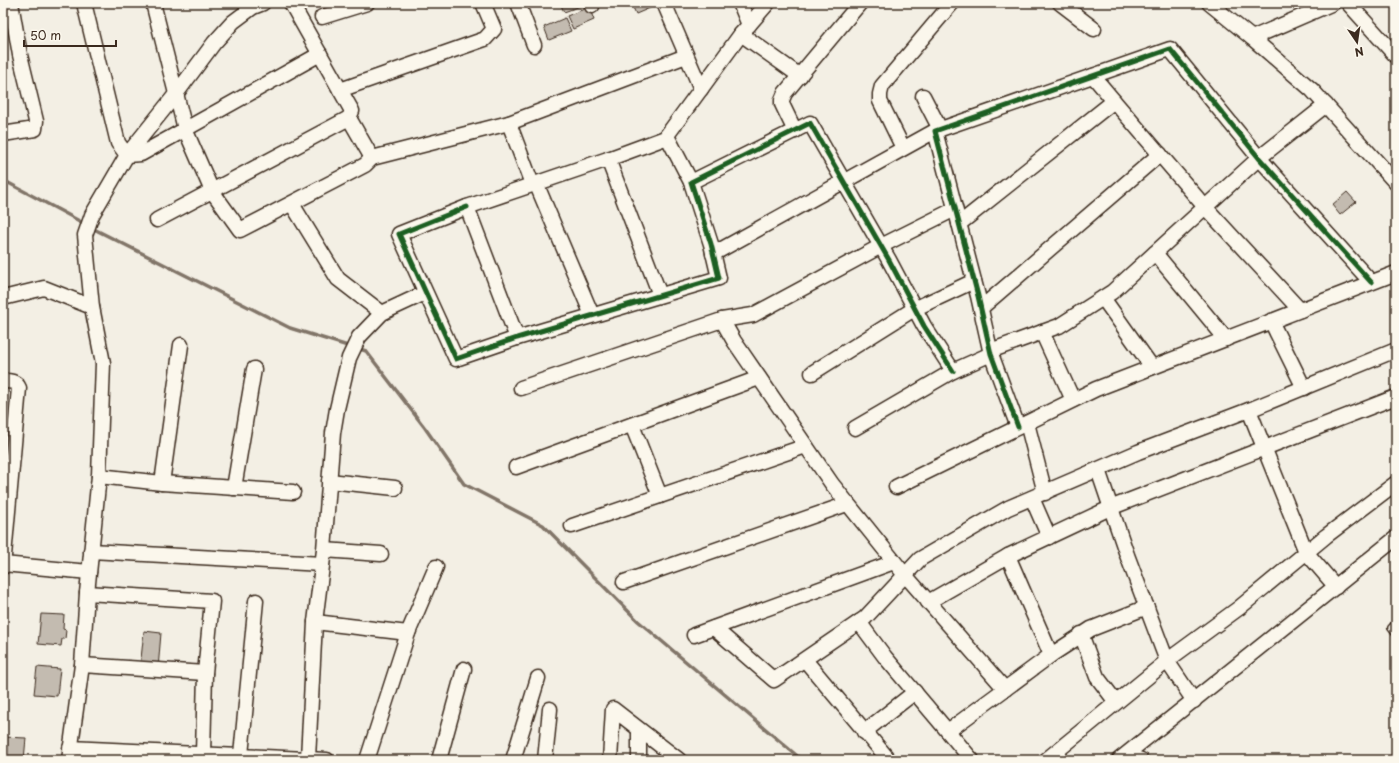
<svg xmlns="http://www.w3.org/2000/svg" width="1399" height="763" font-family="'Playpen Sans',sans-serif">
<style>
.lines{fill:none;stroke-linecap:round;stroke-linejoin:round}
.stream{stroke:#817468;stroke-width:3.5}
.building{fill:#c3bbb0;stroke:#3b2a1e}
.service-casing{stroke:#3b2a1e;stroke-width:10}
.minor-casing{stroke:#3b2a1e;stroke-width:17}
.service{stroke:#fbf7ec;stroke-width:7}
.minor{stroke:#fbf7ec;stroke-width:14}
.cycleway-casing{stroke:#fbf7ec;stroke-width:8}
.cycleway{stroke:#1b5e20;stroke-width:5}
</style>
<rect width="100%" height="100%" fill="#f3efe4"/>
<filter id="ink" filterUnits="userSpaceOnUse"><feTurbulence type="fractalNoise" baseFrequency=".025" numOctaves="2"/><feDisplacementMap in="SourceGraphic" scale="8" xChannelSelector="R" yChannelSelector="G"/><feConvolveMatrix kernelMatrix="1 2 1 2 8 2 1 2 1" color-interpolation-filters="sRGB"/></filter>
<g filter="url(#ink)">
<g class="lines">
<g class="stream">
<polyline points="3,180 85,224"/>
<polyline points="90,227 290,328 351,347"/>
<polyline points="357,348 366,351 425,428 464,484 543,525 638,621 802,760"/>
</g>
</g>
<g class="building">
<polygon points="560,3 585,3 586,4 564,12"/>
<polygon points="631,3 656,3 657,5 636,14"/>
<polygon points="589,7 594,20 573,29 567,16"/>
<polygon points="565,18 571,31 549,40 544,27"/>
<polygon points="1347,192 1356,202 1340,215 1332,205"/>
<polygon points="41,614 64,615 63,629 66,630 65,639 62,639 61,646 38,644"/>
<polygon points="144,631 161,633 158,669 140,668"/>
<polygon points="37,667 60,669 57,696 34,694"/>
<polygon points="3,737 26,738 24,760 3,760"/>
</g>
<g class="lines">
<g class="service-casing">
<polyline id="service" points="1396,624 1392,628 1396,633"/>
</g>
<g class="minor-casing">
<g id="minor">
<polyline points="84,3 118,143 127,155 141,154 320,54"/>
<polyline points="153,3 185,129 212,191 240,230 365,165 372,158 509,123"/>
<polyline points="518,3 534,45"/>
<polyline points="591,3 592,6"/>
<polyline points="664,3 701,89"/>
<polyline points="740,3 749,25"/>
<polyline points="1060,3 1094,29"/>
<polyline points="1209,3 1252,38 1312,90 1396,183"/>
<polyline points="1348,3 1396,56"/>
<polyline points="322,17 367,3"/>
<polyline points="741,34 800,76"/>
<polyline points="1252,38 1333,3"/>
<polyline points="1093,76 1114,101"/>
<polyline points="340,90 485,39 494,29 483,3"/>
<polyline points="923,96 940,129"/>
<polyline points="349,118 372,158"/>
<polyline points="795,131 782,104 782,100 785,93 860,3"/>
<polyline points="3,134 35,129 36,121 20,55 11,3"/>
<polyline points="667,136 691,182"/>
<polyline points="903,148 880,101 880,94 882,86 952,3"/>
<polyline points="608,159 660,295"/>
<polyline points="536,183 592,315"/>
<polyline points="532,184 509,123 686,56"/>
<polyline points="292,204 338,279 382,313"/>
<polyline points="467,207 399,234 456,359 517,338 719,278 711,244 691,182 810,123 889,260 924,326 953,371"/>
<polyline points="157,220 349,118 352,111 291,3"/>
<polyline points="959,224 1114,101 1205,207 1300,310"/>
<polyline points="1155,253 1226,339"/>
<polyline points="713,254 935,131"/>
<polyline points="3,298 44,288 92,307 103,363 99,476 87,593 82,665 69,760"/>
<polyline points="1103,298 1152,367"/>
<polyline points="92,307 85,235 92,215 127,155 176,94 214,43 233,22 253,7 263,3"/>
<polyline points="981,308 1160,154"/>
<polyline points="722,320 734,341 832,484 905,575 1005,689 948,731"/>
<polyline points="1271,321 1304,388"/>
<polyline points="1042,332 1073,400"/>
<polyline points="517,338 467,207 608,159 665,138 741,34 768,3"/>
<polyline points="990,351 1059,326 1112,292 1259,158 1326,105"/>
<polyline points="812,373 914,309 974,281"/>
<path d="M3,381C10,381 16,381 19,388L3,567"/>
<polyline points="521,388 722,320 753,315 881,246 955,209"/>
<polyline points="1249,410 1306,552 1336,587"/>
<polyline points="1027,423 1045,493"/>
<polyline points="632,425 660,496"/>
<polyline points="1018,427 991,354 978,296 935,131 1170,49 1259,158 1371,282"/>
<polyline points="855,428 953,371 991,354"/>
<polyline points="516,467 759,378"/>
<polyline points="1098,470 1127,555 1167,661 1194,701"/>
<polyline points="99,476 162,483 293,492"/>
<polyline points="329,481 395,488"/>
<polyline points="162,483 181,345"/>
<polyline points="896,487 1096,389 1396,273"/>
<polyline points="234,488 254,369"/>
<polyline points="1032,498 1049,537"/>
<polyline points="572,526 806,446"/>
<polyline points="324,550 381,554"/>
<polyline points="91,551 322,564"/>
<polyline points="3,564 89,572"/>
<polyline points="624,582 847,504"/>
<polyline points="87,593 212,601 205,673 203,754"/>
<polyline points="928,602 1008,556"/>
<polyline points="315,622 408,633"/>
<polyline points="859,622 885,657 972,760"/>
<polyline points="714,628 774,680 865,618 920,559 1008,508 1138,452 1254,408 1396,350"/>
<polyline points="1081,634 1097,677 1116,702"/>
<polyline points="694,635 894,562"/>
<polyline points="1051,655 1091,629 1147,607"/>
<polyline points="805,660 889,760"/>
<polyline points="82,665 205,673"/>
<polyline points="1005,689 1051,655 1008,556 1110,508 1396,397"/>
<polyline points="864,732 915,692"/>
<polyline points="70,748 327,760"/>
<polyline points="241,755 256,601"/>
<polyline points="1126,755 1141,760"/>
<polyline points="308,758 315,622 324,550 333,433 337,409 349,358 359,337 382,313 425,293"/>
<polyline points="367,760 408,633 436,567"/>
<polyline points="439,760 464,669"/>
<polyline points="513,760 538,678"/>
<polyline points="545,760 550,709"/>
<polyline points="610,760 613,709 679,760"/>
<polyline points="639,760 639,730"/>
<polyline points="1046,760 1172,657 1239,608 1326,536 1396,483"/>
<polyline points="1119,760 1396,538"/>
</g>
</g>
<use href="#service" class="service"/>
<use href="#minor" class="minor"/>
<g class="cycleway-casing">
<g id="cycleway">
<polyline points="467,207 399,234 456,359 517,338 719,278 711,244 691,182 810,123 889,260 924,326 953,371"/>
<polyline points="1018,427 991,354 978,296 935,131 1170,49 1259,158 1371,282"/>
</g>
</g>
<use href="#cycleway" class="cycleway"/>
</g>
</g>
<rect width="1399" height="763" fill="none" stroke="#fbf7ec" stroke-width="16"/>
<rect x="8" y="8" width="1383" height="747" fill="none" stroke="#3b2a1e" stroke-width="1.5" filter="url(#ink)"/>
<g transform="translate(1357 42) rotate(167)" stroke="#fbf7ec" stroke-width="3" paint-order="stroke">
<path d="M0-3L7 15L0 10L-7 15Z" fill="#3b2a1e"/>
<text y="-6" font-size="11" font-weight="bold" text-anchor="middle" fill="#3b2a1e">N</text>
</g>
<path d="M24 40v6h92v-6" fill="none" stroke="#3b2a1e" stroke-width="2"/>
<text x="30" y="40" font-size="12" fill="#3b2a1e" stroke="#fbf7ec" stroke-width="3" paint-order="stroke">50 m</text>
</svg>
